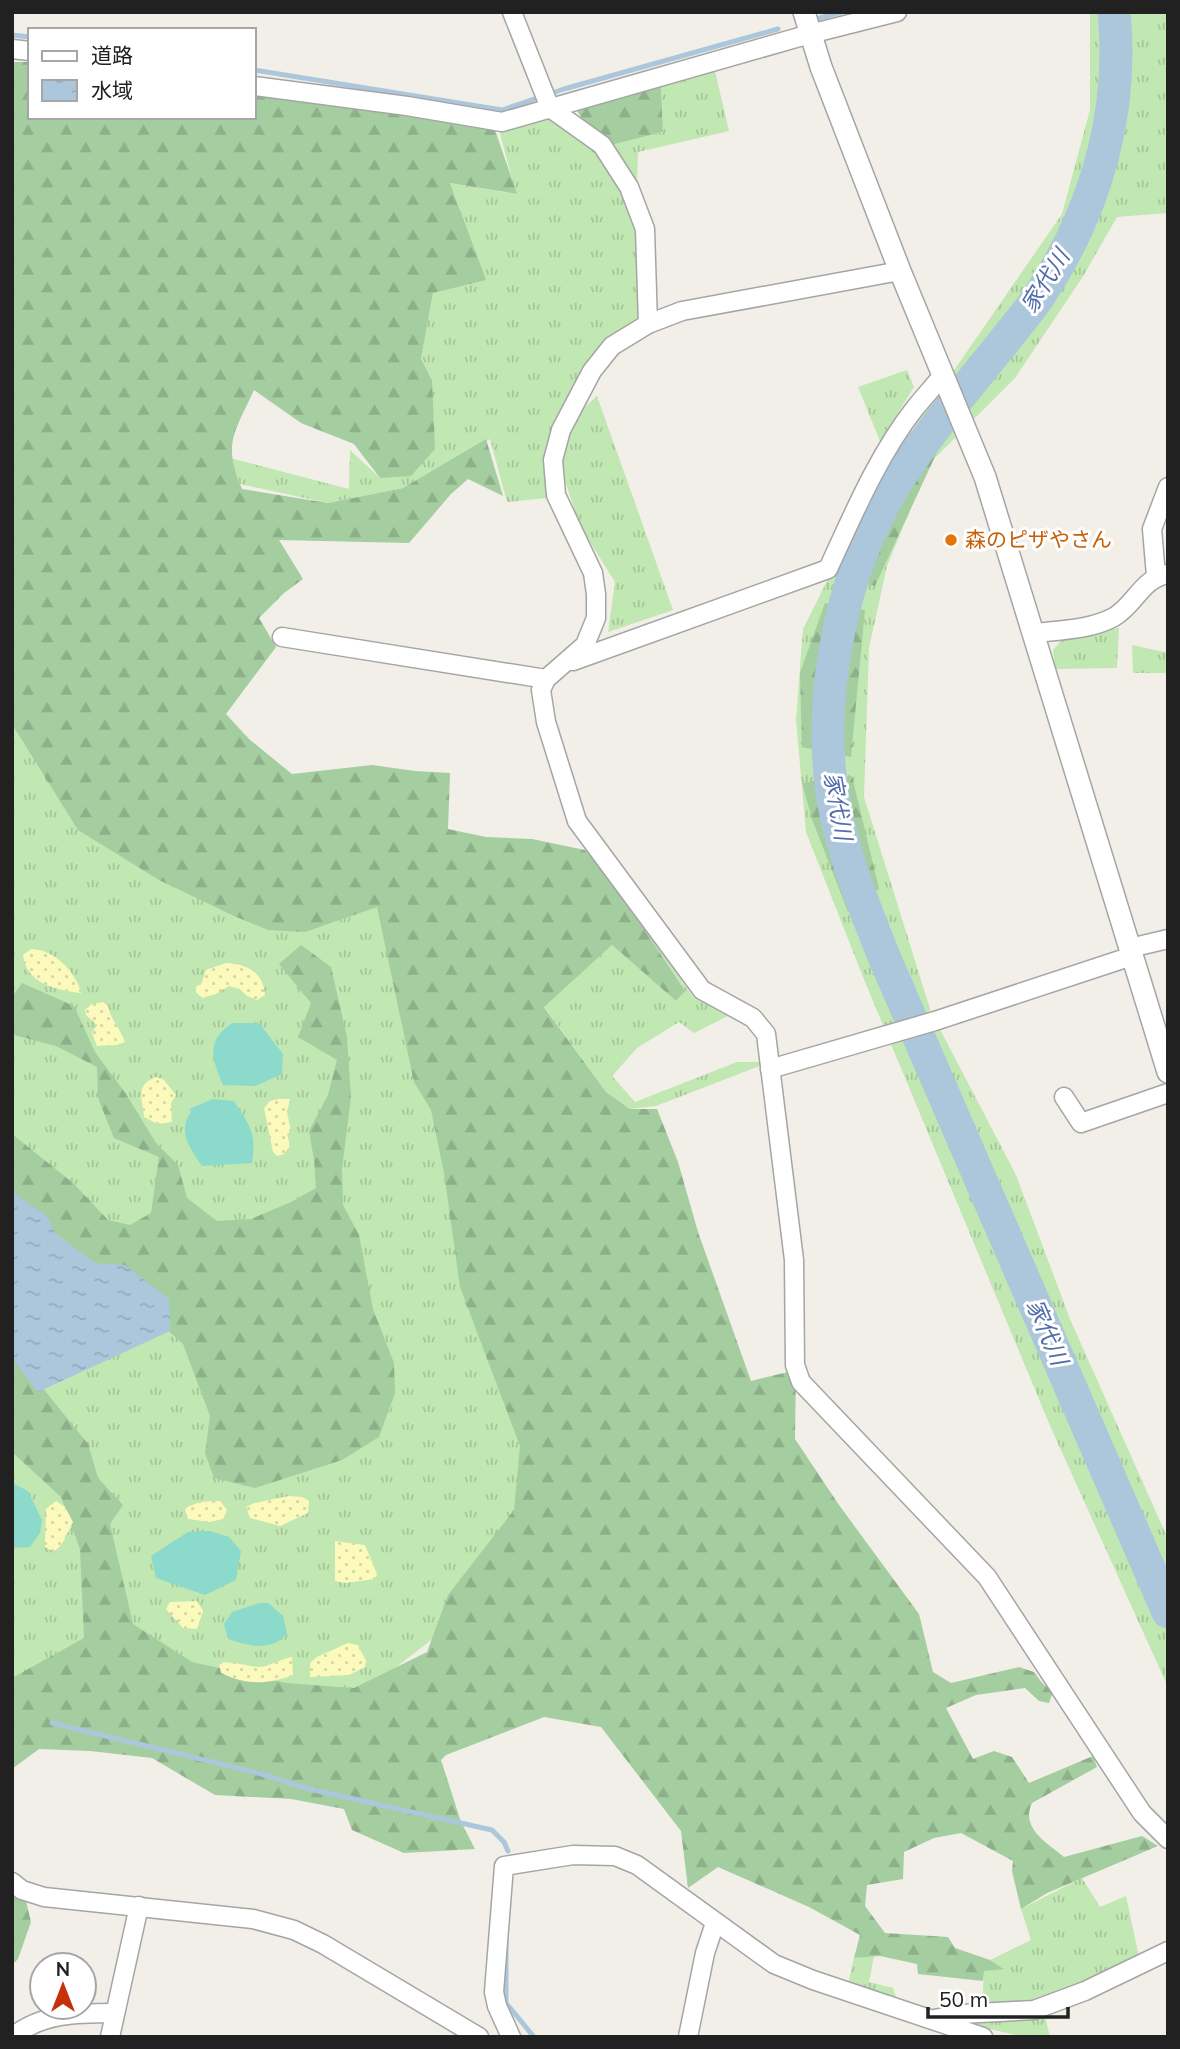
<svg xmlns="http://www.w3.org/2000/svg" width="1180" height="2049" font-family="Mulish,'Noto Sans JP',sans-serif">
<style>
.grass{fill:url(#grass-tufts)}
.forest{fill:url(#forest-firs)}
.sand{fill:url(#sand-dots)}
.pitch{fill:#8cdacb}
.water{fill:url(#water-ripples)}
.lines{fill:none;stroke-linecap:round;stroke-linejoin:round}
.stream{stroke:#acc7db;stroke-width:5}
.river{stroke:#acc7db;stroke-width:33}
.minor-casing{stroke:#a5a5a5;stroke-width:21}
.tertiary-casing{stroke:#a5a5a5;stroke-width:24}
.minor{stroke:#fff;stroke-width:18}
.tertiary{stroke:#fff;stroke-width:21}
.food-dot{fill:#e8710a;stroke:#fff;stroke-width:2.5}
.labels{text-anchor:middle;stroke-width:6;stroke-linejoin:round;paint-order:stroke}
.food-label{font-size:21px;fill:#c56008;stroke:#fff;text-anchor:start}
.water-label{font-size:23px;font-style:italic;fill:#526dab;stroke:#fff}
</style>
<defs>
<pattern id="grass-tufts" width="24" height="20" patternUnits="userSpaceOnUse" patternTransform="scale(1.75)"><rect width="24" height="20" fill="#c1e7b2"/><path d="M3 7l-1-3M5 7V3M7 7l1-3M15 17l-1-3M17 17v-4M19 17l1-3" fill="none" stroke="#a6c699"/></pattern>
<pattern id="forest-firs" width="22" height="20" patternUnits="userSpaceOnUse" patternTransform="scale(1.75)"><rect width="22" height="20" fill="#a4cda0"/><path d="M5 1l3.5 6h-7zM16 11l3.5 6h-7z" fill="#8db08a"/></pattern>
<pattern id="sand-dots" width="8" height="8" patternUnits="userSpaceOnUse" patternTransform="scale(1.75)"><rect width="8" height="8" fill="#fbfabc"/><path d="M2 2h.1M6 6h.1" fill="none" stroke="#d7d6a1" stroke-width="1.8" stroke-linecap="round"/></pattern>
<pattern id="water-ripples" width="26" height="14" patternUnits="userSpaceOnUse" patternTransform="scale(1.75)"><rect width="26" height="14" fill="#acc7db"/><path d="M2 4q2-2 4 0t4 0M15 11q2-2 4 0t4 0" fill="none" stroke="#94abbc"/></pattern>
</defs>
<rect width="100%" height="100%" fill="#f1efe8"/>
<g class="grass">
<polygon points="1090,12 1168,12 1167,213 1117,217 1082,278 1015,378 929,464 887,566 869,648 864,797 931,1012 1016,1175 1070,1319 1168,1539 1168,1687 1051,1428 863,977 806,832 796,720 803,629 850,535 894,457 1062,214 1090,110"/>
<polygon points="715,71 729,131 638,152 637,185 611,145 663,132 661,85 678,82"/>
<polygon points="548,116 605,150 632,196 648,319 551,437 557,497 507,502 490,439 403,488 328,503 240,484 230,458 349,489 350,450 380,478 432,380 421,359 433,293 460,209 450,183 516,194 498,126"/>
<polygon points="907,370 914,387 880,441 858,387"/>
<polygon points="597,396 673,610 608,632 615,582 580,526 558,460 574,417"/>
<polygon points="12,593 30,616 479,889 560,1540 278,1759 52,1723 12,1762"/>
<polygon points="1119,628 1117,668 1055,669 1053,650 1065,636"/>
<polygon points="1132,645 1168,653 1168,673 1133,673"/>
<polygon points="605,870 693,997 728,1016 694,1033 679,1022 637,1048 612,1076 635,1102 737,1062 770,1062 656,1106 630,1109 606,1092 544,1006 612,945 676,1001 685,991"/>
<polygon points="1082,1878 1100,1907 1126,1896 1139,1957 1043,2003 982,2007 984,1971 1003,1968 990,1960 1031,1940 1021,1909"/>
<polygon points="874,1956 869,1982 893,1988 897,2000 848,1984 854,1958"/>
<polygon points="1044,2012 1050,2037 1024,2037 956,2021"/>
</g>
<g class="forest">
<path d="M12,62H30V117H254V92L371,111L425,114L494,127L517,194L450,183L486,280L433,293L421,359L432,380L435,449L411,476L380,478L354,444L301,423L254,390C235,432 222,443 242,489L328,503L403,488L486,439L503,496L468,479L451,494L409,543L279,540L303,579L284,593L259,618L276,647L226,714L249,739L292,774L372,765L415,771L450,773L448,829L486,837L532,839L585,850L605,870L685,991L676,1001L612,945L544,1007L606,1092L630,1109H657L678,1162L698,1232L751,1381L796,1370L795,1439L839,1505L919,1614L933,1672L951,1683L1019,1667L1034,1672L1042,1683L1053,1692L1049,1703L1039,1701L1025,1688L976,1695L946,1708L973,1759L994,1751L1012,1757L1029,1783L1093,1756L1097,1767L1032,1803C1020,1828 1047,1843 1064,1857L1142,1836L1158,1846L1047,1893L1021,1909L1012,1871L1013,1861L961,1833L934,1838L904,1852L903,1879L867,1885L865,1906L885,1933L948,1937L955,1948L990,1960L1004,1969L984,1971L983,1981L918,1974L917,1964L880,1956L854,1958L860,1935L809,1907L718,1867L688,1888L681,1831L601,1727L544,1717L446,1755L441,1760L461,1822L475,1849L404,1853L352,1830L344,1809L291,1799L215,1795L152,1758L90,1751L39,1749L12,1769V1678L84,1638L80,1549L61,1497L12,1452V1350L88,1444L98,1478L123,1505L110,1524L133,1624L192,1662L286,1683L354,1688L427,1652L448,1595L514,1510L520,1446L460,1287L444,1173L431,1110L414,1082L377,907L305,932L268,930L234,916L159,880L78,830L12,724Z"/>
<polygon points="661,85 663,132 611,145 582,119 575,107"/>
<polygon points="911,432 939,448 875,586 832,576"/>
<polygon points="825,603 865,610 851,757 802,747 800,673"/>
<polygon points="852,776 879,889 848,912 812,819 802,783"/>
<polygon points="301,945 331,967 347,1037 351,1097 342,1169 343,1205 359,1235 373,1309 394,1363 395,1393 379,1437 342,1460 255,1488 214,1478 205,1453 210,1416 183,1344 120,1287 12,1197 12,1134 73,1183 108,1220 130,1225 151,1213 159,1157 114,1138 98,1098 97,1067 56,1046 14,1035 12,997 22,983 74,1006 95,1052 126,1094 156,1143 178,1165 187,1198 217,1221 251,1219 291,1202 316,1188 314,1160 309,1131 328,1095 337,1060 298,1037 311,1003 279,964"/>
<polygon points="12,1891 26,1901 31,1922 18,1959 12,1965"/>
</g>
<g class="sand">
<path d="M31,949C54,949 76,972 81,993C57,990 26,984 23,955Z"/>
<path d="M226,963C247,964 263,972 265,995L257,1000L247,996L240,989L229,986L216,994L202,998L196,992V987L202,982L206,970Z"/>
<path d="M103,1002L108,1006C111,1020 120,1028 125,1042L117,1045L97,1046L92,1033L97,1025L86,1015L85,1010L92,1004Z"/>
<path d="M155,1077L163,1079L176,1095L171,1103L172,1122L158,1124L144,1117C143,1098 134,1087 155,1077Z"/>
<polygon points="279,1099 290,1099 287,1112 291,1131 287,1134 290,1146 284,1154 277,1156 273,1152 264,1108 270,1101"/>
<polygon points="289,1496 302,1497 309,1501 308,1513 280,1526 250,1518 246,1507 254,1503"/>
<polygon points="56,1501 65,1507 73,1522 62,1544 54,1552 45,1547 46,1509"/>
<path d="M220,1501L227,1510L223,1519L210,1522L188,1519L185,1509C196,1501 207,1501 220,1501Z"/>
<polygon points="335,1541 365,1545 377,1574 375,1579 345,1583 335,1581"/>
<polygon points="197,1601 203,1611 197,1629 183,1628 166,1609 170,1602"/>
<polygon points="348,1643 358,1645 366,1661 365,1667 349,1675 310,1677 310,1663 317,1657"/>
<path d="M292,1657L293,1675C266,1685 246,1685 221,1673L219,1663C234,1661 244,1666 259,1667C269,1667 280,1659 292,1657Z"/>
</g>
<g class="pitch">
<path d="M233,1023H259L283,1054L282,1074L255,1086L223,1085C212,1060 205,1039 233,1023Z"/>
<path d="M213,1099L234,1101C250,1126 257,1133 252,1163L202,1166C190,1149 177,1131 191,1112L189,1109Z"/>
<polygon points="12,1483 28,1491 42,1520 40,1533 30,1547 12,1548"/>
<polygon points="210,1531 229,1537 241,1551 236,1580 205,1595 156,1578 151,1556 188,1532"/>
<path d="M259,1603H268L283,1616L287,1634C270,1652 249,1646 228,1639L224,1624L232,1612Z"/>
</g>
<polygon class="water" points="12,1192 47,1216 56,1234 95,1263 125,1265 169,1299 170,1331 38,1392 12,1358"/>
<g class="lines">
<g class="stream">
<polyline points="820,18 841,12"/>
<polyline points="12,35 30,37"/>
<polyline points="254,70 502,110 564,89 778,29"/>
<polyline points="52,1723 262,1774 305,1788 492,1830 504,1842 508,1851"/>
<polyline points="506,1940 506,2003 534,2037"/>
</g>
<path class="river" d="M1114,12C1124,112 1096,210 1041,293C1032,308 1020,321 1009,335C976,377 941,417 911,460C843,555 812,700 836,814C847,864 866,912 885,959L1168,1612"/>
<g class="minor-casing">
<g id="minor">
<polyline points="512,12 550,108 602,145 629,187 645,229 648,324"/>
<polyline points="12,49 30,51"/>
<polyline points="254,86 407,106 502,122 810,34 897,12"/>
<polyline points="900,271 682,311 648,324 612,346 592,371 561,430 553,460 556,495 593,573 596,594 596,618 585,645 546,679 541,690 546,722 577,821 702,990 753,1018 766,1034 794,1260 795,1365 801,1382 987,1577 1142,1813 1168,1839"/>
<polyline points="1156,576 1152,529 1168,487"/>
<path d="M1034,633C1060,630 1090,630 1114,617C1135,605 1142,578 1168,574"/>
<polyline points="282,637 546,679"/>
<path d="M573,661L828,569C853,515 878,455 915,408C924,397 934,386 943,375"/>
<polyline points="1130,948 1168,939"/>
<polyline points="770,1069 935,1021 1132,956"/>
<polyline points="1064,1097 1081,1123 1168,1093"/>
<polyline points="12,1882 22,1890 44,1897 253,1919 294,1930 323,1944 479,2037"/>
<polyline points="934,2019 961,2014 1034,2010 1085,1991 1168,1951"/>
<path d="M12,2037C42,2013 78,2013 115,2013"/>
<polyline points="110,2037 139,1906"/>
<polyline points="511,2037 497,2006 494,1992 504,1866 573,1855 615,1856 637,1865 774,1964 813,1980 983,2037"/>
<polyline points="688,2037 705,1953 715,1923"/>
</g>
</g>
<g class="tertiary-casing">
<polyline id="tertiary" points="804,12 821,67 900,271 985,477 1168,1072"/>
</g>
<use href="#minor" class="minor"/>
<use href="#tertiary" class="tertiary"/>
</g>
<circle class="food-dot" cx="951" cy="540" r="7"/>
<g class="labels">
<g class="food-label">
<text x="965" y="547">森のピザやさん</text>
</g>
<g class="water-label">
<text transform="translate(1045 281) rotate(-58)" y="8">家代川</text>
<text transform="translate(838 806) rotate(80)" y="8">家代川</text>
<text transform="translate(1047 1332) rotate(67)" y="8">家代川</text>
</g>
</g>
<rect width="1180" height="2049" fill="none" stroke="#212121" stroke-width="28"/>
<rect x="28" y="28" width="228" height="91" fill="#ffffff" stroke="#a6a6a6" stroke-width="2"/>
<rect x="42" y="51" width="35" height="10" fill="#ffffff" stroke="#a6a6a6" stroke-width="2"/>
<text x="91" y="63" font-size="21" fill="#212121">道路</text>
<rect x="42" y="80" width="35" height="21" fill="url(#water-ripples)" stroke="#a6a6a6" stroke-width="2"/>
<text x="91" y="98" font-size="21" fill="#212121">水域</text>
<g transform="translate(63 1986)"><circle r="33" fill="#ffffff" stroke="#a6a6a6" stroke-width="2"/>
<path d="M0-5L12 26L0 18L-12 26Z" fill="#c5310d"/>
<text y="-10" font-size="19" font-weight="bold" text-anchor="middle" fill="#212121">N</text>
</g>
<path d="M928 2007v10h140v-10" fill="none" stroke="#212121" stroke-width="3.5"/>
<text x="939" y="2007" font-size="21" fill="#212121" stroke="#ffffff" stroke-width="5" paint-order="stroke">50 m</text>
</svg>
